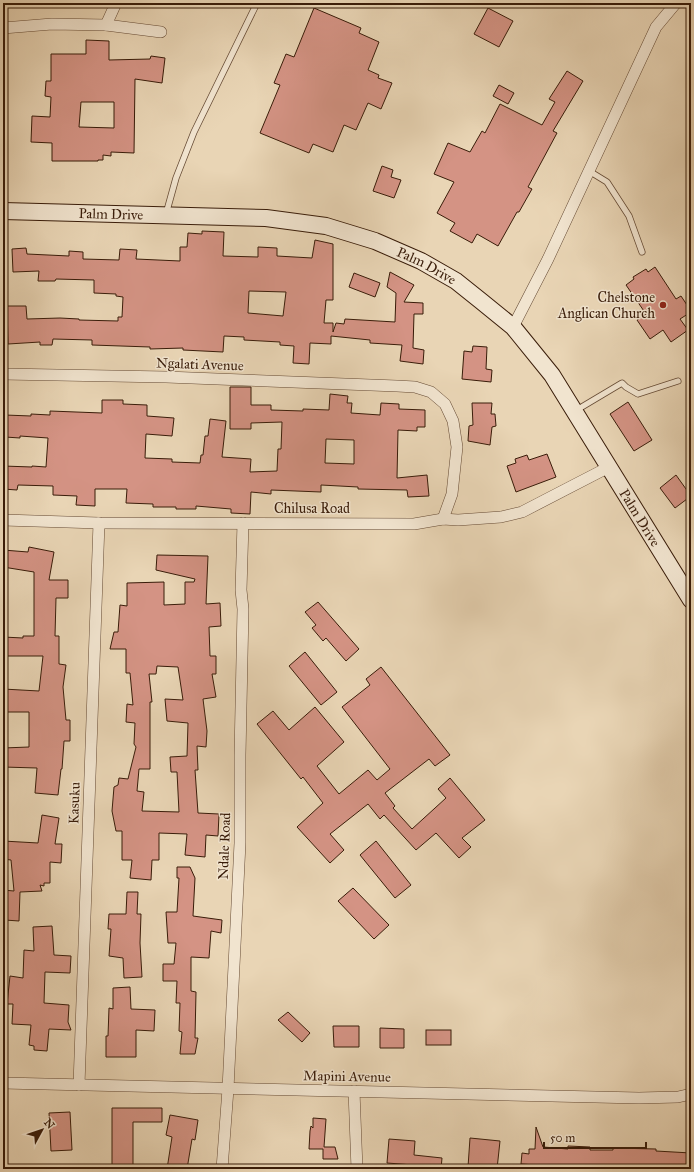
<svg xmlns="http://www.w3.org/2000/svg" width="694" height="1172" font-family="'IM FELL Great Primer',serif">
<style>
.building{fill:#d49384;stroke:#391c09;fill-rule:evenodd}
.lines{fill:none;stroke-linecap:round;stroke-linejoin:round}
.lane-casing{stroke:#654a34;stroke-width:7}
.street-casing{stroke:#654a34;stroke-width:12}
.secondary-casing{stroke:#391c09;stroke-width:18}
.lane{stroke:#f1e4cf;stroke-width:5.5}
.street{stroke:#f1e4cf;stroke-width:11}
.secondary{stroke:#f1e4cf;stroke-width:16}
.poi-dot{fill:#8f2418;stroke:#f1e4cf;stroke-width:1.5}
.labels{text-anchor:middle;stroke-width:3;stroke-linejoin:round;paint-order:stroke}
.street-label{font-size:14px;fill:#391c09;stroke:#f1e4cf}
.poi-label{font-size:14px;fill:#391c09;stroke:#f1e4cf;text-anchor:end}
</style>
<rect width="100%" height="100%" fill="#e9d5b5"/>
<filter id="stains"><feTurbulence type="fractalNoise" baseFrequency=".005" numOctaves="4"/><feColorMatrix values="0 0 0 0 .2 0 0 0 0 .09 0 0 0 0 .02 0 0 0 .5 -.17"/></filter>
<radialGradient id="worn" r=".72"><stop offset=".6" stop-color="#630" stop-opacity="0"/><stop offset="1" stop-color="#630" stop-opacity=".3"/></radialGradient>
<g class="building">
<polygon points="314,8 361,28 359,33 379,42 368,70 379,75 378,78 392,83 381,109 368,103 356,130 344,125 333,152 313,144 309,153 260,133 280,85 274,83 286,54 294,57"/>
<polygon points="488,8 513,21 499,47 474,34"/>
<path d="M86,40L109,41V60L150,59L151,56L165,58L162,83L135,79L134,153L111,152V156L103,155V160H98V161H52V143L31,142L32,116L50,117L51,97L45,96L46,81H51V54H86ZM81,102H114V128L79,127Z"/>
<polygon points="567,71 583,81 553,131 557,133 528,187 532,189 519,212 517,212 498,246 477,234 472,243 450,231 455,223 437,213 454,182 434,174 448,143 470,152 482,131 485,133 500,104 542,125 555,102 549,99"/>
<polygon points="499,85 514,93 508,104 493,96"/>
<polygon points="382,166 393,170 391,177 401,180 394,198 373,191"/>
<path d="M202,231L224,232L223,256L258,257V247L277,248V256L312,258L315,240L333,244V300H326L324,323H333V332L336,323L344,324L345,319L395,322L396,293L387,287L390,272L414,285L404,302L423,303V314H414L413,348L424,350L423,364L400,361L402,345L370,343V340L331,336V344L310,343L309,364L293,363L294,346L280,345V342L244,340V337L224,336L223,352L183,350V348L150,349V347L92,345V340L53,339L52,345H40V342L8,344L7,306H26L27,319L60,318L79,319V320L118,321V317H122L123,297L116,296V294L94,293V280L56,279L55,281H38L39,271L13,272L12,249L26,248L27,254L69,256V251L83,252V259L119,260L120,249L137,250L136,259L180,261V247H187L188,233L202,234ZM249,291L286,292L283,316L248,313Z"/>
<polygon points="655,267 676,299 681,296 691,311 691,312 680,319 688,330 671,342 663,330 650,339 637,320 646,314 626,285 634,279 633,277 646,269 648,272"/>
<polygon points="354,273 380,283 375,297 349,287"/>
<polygon points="473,346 487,347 486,369 492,370 491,382 462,379 464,351 472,352"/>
<path d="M230,387H251V405H271V410L303,411V409L329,410L330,394L348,396L347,403H352L351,413L380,415L381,403L399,404V409L425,410V427H417V431L398,430L397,478L427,475L429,496L408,497L407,490L358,489V487L321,485V492L271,490V494L251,492L250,514L231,513V509L196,506V509H176V507H153V504L126,503L127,489H95V506L76,505L77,496L53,495V486L18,485L17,490L3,489V466L32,467V466L46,467L48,438L20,436V438L5,437V415L31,416V414L50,415V411L102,413V400H123V404L147,405V416L174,418L172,436L146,434L145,458L172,459V462L200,463L201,455H203L205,436H208L210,419L226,421L222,457L251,459L250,472L277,471L278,449H281L282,422L251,423V429H230ZM326,439L354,440V464L325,463Z"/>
<polygon points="628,402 652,440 634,451 610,414"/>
<polygon points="472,403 492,403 491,414 495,414 496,426 492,427 490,445 468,441 469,426 473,425"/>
<polygon points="547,454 556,477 516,492 507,466 516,463 515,459 527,455 529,460"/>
<polygon points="676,475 691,496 675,508 660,488"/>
<polygon points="29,547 54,552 49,580 68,580 68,598 56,598 55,636 59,636 59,664 66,665 63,687 66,720 70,720 70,741 64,741 62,769 61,769 58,795 35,793 37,768 3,767 3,748 29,747 29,712 3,712 3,689 39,691 43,656 3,656 3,637 23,638 23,636 34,636 34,572 3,567 3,550 28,552"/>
<path d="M157,555L208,556L206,604L220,603L221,626L209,627L210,656H216V674H212L216,697L203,699L207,731L206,747L197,746L198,770H195L198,813L219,814L218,836L206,835L205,857L185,855L187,834L159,833V860H152L151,880L130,878L132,860H122V831H116L112,811L114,787L118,785L119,778L128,779L136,747L134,744L135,723L126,722L127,704L133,705L130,673H126V649H110L114,632H118L120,605L127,606V583L164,582V605L185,604V582H194L195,579L156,570ZM157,666L178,667L183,700L165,699L167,721L188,723L187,756L170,757L171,772H177L179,812L142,811L144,792L137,791L139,769H150V702H152L149,674H156Z"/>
<polygon points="318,602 359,649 346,661 326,638 323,641 312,628 316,625 305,612"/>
<polygon points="305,652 337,692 321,705 289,666"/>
<polygon points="381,667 450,755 435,766 429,759 385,793 395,806 393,808 412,829 446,798 438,789 450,778 485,820 462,838 471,847 459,858 436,833 416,850 384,815 380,819 368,804 330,834 344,850 330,863 297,827 323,803 303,777 301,779 257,724 273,711 289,730 315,707 344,742 317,766 339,794 368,770 377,780 390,769 342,707 370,685 366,679"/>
<polygon points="42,815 59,818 55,844 62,844 61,863 50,862 50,883 44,883 44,886 40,885 42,891 20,892 19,921 5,920 3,913 3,890 14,891 11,860 3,859 3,841 38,843"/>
<polygon points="376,841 411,885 395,898 360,855"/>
<polygon points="177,867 190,867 195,878 193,916 222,920 221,933 211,931 209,958 191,957 191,991 196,992 195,1038 198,1038 195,1054 180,1054 182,1032 179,1031 180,1003 176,1003 177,981 163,981 163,964 174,964 176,943 168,943 166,912 177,912 179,878 177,878"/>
<polygon points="353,888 389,925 374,939 338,901"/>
<polygon points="127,892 138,892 137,914 141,914 140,943 142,977 124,978 123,958 109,956 111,929 108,929 109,914 126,914"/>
<polygon points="52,926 54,955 71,956 70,973 45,972 44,1003 69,1005 68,1022 71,1030 49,1029 47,1051 34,1050 34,1046 29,1045 31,1025 12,1024 13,1004 7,1004 10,976 23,978 24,950 34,951 33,927"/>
<polygon points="130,987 131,1009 155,1010 154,1031 136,1030 136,1057 106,1057 106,1036 108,1036 109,1008 113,1009 113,988"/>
<polygon points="288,1012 310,1033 302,1042 278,1020"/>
<polygon points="333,1026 359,1026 359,1047 334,1047"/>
<polygon points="380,1028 404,1029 404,1048 380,1048"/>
<rect x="426" y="1030" width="25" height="15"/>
<polygon points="112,1108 162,1108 162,1122 133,1122 133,1169 112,1169"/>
<polygon points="70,1112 72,1150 51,1151 49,1113"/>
<polygon points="170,1115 198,1120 195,1140 192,1139 187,1169 167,1169 172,1137 166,1135"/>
<polygon points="313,1118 326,1119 324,1147 335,1147 338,1159 323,1159 323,1149 309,1149 310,1131 311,1126 313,1128"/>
<polygon points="536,1127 543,1147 568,1149 568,1146 590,1147 590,1150 613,1150 613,1148 656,1149 656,1151 691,1153 691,1169 668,1169 668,1167 608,1166 608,1169 568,1169 568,1167 521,1164 522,1153 529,1154 529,1149 535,1149"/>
<polygon points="470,1138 500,1141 497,1169 468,1167"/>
<polygon points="389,1139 415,1141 414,1155 442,1158 441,1169 427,1169 427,1166 387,1163"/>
</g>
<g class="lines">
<g class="lane-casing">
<g id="lane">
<polyline points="589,171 607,182 629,216 642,252"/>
<polyline points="166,214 176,178 194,132 257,3"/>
<polyline points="575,411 622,383 626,387 638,394 678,381"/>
</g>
</g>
<g class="street-casing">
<g id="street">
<polyline points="106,25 161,32"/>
<polyline points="3,28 52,24 106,25 116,3"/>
<polyline points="513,327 548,259 656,27 676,3"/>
<polyline points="3,374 166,377 397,386 415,387 431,392 445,404 453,421 457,447 452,494 443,519"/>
<polyline points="3,520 99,523 414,524 443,519 458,520 501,517 522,512 609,467"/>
<polyline points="3,1083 639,1098 678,1097 691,1094"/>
<polyline points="79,1085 99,523"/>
<polyline points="354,1091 357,1169"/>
<polyline points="222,1169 228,1089 240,843 240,755 243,609 241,590 243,523"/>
</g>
</g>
<g class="secondary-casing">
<g id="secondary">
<path id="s1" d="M3,211L266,218L326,226L375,241L421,261L456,281L481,301L513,327L552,375L691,600"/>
</g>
</g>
<use href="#lane" class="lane"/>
<use href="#street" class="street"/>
<use href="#secondary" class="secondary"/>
</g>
<circle class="poi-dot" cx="663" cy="305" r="4"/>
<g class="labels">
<g class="street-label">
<text dy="5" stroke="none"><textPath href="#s1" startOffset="108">Palm Drive</textPath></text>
<text dy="5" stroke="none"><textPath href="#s1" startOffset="432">Palm Drive</textPath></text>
<text transform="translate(200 364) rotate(2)" y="5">Ngalati Avenue</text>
<text x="312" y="513">Chilusa Road</text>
<text dy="5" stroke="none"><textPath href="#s1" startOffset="768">Palm Drive</textPath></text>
<text transform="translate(74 803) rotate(-88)" y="5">Kasuku</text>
<text transform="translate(224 846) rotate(-88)" y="5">Ndale Road</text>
<text transform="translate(347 1076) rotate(1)" y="5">Mapini Avenue</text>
</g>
<g class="poi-label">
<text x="655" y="302">Chelstone<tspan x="655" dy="16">Anglican Church</tspan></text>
</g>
</g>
<rect width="694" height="1172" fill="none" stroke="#e9d5b5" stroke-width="16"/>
<rect x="4" y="4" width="686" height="1164" fill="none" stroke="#391c09" stroke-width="2"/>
<rect x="8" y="8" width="678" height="1156" fill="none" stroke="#391c09"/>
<g transform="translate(42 1130) rotate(50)" stroke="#f1e4cf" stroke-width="3" paint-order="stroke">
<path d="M0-3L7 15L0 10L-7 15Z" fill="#391c09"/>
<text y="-6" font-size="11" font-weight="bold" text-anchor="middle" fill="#391c09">N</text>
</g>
<path d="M544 1142v6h102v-6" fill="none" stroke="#391c09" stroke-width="2"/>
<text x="550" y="1142" font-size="12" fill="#391c09" stroke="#f1e4cf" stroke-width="3" paint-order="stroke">50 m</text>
<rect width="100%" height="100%" filter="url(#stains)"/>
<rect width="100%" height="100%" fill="url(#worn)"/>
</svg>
